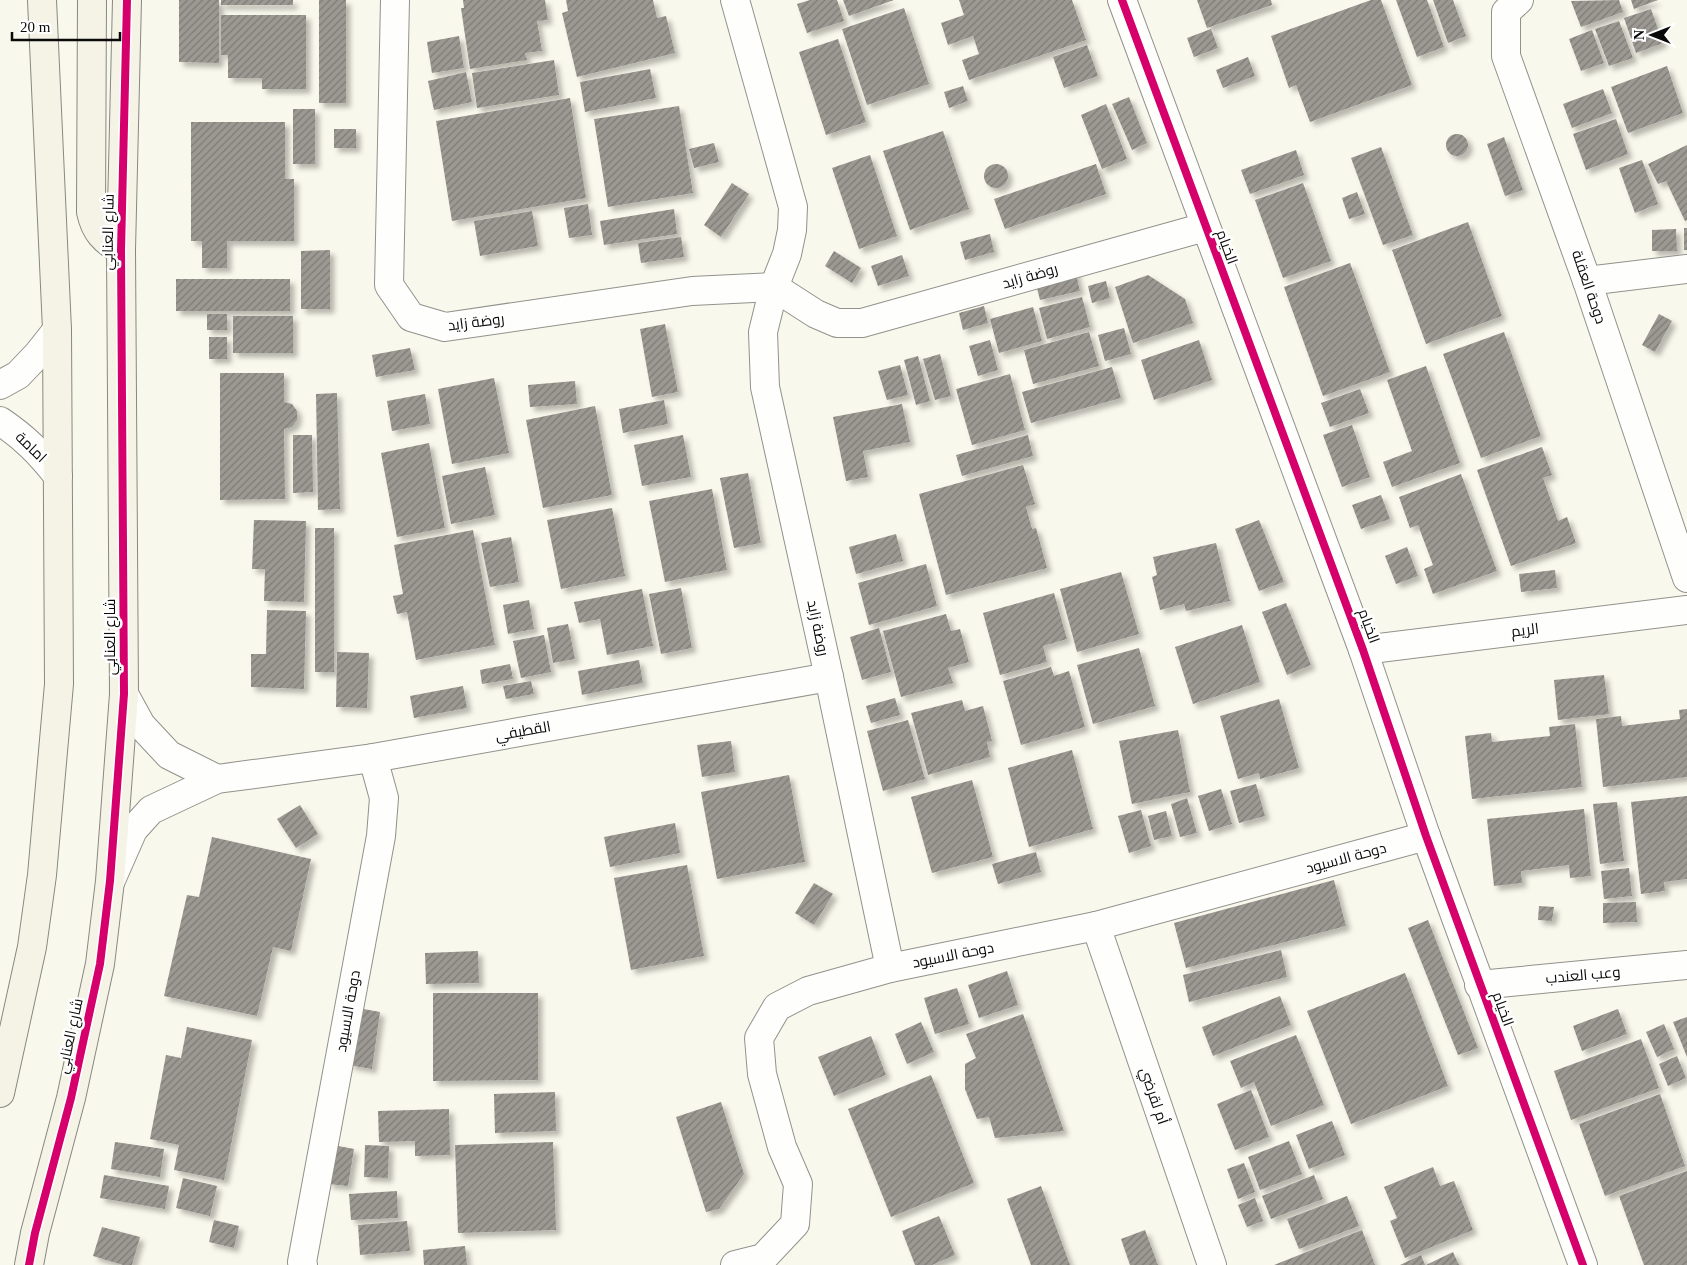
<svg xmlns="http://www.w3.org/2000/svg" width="1687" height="1265" font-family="'Times New Roman',Cairo,serif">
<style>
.building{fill:url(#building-hatch);filter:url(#shadow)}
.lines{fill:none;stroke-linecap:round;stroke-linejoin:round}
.street-casing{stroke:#92918c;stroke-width:30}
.secondary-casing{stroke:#888882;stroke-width:30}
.street{stroke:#fefefc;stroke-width:28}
.secondary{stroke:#f4f3e6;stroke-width:28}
.cycleway-casing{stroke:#fff;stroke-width:11}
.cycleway{stroke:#d6006c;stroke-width:8}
.labels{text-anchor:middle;stroke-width:5;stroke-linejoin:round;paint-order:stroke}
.street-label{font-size:15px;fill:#0a0a0a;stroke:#fff}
</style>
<defs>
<pattern id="building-hatch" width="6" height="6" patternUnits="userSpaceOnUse" patternTransform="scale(1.25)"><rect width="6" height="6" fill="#9c9993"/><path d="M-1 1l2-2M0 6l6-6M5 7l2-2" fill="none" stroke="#7d7b76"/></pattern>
<filter id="shadow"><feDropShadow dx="4.5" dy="4.5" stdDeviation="2.5" flood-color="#0004"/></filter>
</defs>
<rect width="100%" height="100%" fill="#f9f8ec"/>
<g class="building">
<polygon points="179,0 219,0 219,63 179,62"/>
<rect x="221" y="0" width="72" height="5"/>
<rect x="319" y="0" width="27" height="103"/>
<polygon points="463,0 545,0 548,20 537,21 542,51 525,53 527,60 470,69 461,8 464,8"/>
<polygon points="566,0 653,0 657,18 666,16 675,53 577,77 562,13 568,11"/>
<polygon points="810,0 837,0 844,21 807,33 797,4"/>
<polygon points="843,0 894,0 849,16"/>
<polygon points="959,0 1072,0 1086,40 969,80 962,60 979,54 973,36 948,45 941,23 964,15"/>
<polygon points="1197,0 1271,0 1272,5 1207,28"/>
<polygon points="1371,0 1381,0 1412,85 1310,122 1296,85 1289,88 1271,36"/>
<polygon points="1396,0 1427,0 1444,47 1417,57"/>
<polygon points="1433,0 1453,0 1466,36 1448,43"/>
<polygon points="1619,0 1623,12 1581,27 1571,1"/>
<polygon points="1631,0 1658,0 1634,9"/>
<polygon points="904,8 929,84 867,105 842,29"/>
<polygon points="1651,9 1663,43 1636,53 1624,18"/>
<polygon points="221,15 306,15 306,89 262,89 262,78 228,78 228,55 221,55"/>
<polygon points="1619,21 1633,58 1609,66 1595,29"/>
<polygon points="1211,29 1218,48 1194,57 1187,38"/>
<polygon points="1592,30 1604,63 1581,71 1569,39"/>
<polygon points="459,36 464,68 432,73 427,42"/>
<polygon points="838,39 866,122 826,135 799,52"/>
<polygon points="1087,45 1098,76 1064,88 1053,57"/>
<polygon points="1248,57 1255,76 1223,88 1216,70"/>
<polygon points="554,60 559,95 477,108 472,73"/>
<polygon points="1667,66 1683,113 1628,133 1611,87"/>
<polygon points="650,69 656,98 585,112 580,82"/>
<polygon points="466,72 472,102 434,110 428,81"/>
<polygon points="963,86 968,101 949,108 944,92"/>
<polygon points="1603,89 1612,113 1572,128 1563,104"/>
<polygon points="1129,97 1147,143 1132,150 1112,104"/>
<polygon points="570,98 586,198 452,221 436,121"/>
<polygon points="1106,104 1127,159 1102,169 1081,115"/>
<polygon points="679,106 693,193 608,207 594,119"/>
<rect x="293" y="109" width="22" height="55"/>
<polygon points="1616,119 1628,154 1586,170 1573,134"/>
<polygon points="191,122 285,122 285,179 294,179 294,241 227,241 227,268 202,268 202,241 191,241"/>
<rect x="334" y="129" width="22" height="19"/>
<polygon points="943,131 969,209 910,230 883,151"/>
<circle cx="1457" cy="145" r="11"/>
<polygon points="1504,137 1523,190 1505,196 1487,144"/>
<polygon points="714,143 719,162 694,168 689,149"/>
<polygon points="1687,145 1687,220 1685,221 1666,181 1658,184 1648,164"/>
<polygon points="1381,147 1413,235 1383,245 1351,158"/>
<polygon points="1296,150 1304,175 1250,194 1241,170"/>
<polygon points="870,155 897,236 859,249 832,168"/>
<polygon points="1642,160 1658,204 1635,213 1619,168"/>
<circle cx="996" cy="176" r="12"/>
<polygon points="1096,164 1106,194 1005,229 994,199"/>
<polygon points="732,183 749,194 721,237 704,225"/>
<polygon points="1303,183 1331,261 1283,278 1255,200"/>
<polygon points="1357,192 1365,214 1349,219 1342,198"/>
<polygon points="588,204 592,235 569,238 564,208"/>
<polygon points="674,209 677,234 604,245 600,221"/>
<polygon points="532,211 538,246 480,256 474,221"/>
<polygon points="1468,222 1502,316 1426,344 1392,250"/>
<rect x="1684" y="228" width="3" height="22"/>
<polygon points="1676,229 1677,251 1652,251 1652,230"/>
<polygon points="990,234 994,252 965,260 960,242"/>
<polygon points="681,237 684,257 641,263 638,243"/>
<polygon points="330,250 330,309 301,309 301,251"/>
<polygon points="834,251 861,268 852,283 825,266"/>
<polygon points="902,255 909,276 878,286 871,266"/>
<polygon points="1350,263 1390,372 1323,396 1284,287"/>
<polygon points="1075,270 1080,291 1040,300 1035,280"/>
<polygon points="1148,275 1185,299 1193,323 1133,343 1115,287"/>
<rect x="176" y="279" width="114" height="32"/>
<polygon points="1106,281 1110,298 1092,303 1088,286"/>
<polygon points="1082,297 1090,327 1047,339 1039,308"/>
<polygon points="984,306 988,323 963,330 959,313"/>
<polygon points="1033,307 1042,341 999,353 990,319"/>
<rect x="207" y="314" width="20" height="16"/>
<polygon points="1659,314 1672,321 1655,352 1642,345"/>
<rect x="233" y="316" width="60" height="37"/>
<polygon points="665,324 678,392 652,397 640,329"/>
<polygon points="1124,328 1131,354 1105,361 1098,335"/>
<polygon points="1089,332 1099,366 1033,384 1024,350"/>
<polygon points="1504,332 1541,436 1481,458 1443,354"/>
<rect x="209" y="337" width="18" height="22"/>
<polygon points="990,340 998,370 978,376 969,346"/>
<polygon points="1199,340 1212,380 1154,400 1141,360"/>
<polygon points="410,348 415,370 376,377 372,355"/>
<polygon points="940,354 951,396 935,400 923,359"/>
<polygon points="918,356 930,401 916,405 904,360"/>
<polygon points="900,365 908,395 887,400 878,371"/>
<polygon points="1426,366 1460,463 1392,487 1383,462 1412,451 1387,380"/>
<polygon points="1112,367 1121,398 1031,423 1022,392"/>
<polygon points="220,373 284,373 284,402 292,404 297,411 297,420 292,427 284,429 285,499 220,500"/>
<polygon points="1010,374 1025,430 972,445 956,389"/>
<polygon points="494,378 509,453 452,464 438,389"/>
<polygon points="575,381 577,404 530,407 528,385"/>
<polygon points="1360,389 1369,413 1330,427 1321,403"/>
<polygon points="337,393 340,509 318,510 316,394"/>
<polygon points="425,394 430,424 392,431 387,401"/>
<polygon points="664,400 668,424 623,433 619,409"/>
<polygon points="902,404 910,442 863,451 868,477 846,481 833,417"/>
<polygon points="595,406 612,495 543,508 526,420"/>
<polygon points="1352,425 1370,477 1342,487 1323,435"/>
<polygon points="293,435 312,435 313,492 293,493"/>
<polygon points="683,435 691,477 642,486 634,445"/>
<polygon points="1028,435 1033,456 962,476 956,455"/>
<polygon points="429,443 445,528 397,537 381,453"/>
<polygon points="1542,447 1552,475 1543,478 1558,521 1567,517 1576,543 1511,566 1477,470"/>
<polygon points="1023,465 1035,504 1026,507 1032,529 1036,528 1047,568 946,595 919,494"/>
<polygon points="485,467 495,515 451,524 442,476"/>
<polygon points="748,473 761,543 734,548 720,478"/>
<polygon points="1461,474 1497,571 1433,594 1424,569 1433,565 1418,525 1410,528 1399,497"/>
<polygon points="712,489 727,570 665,582 649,501"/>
<polygon points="1381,495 1390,519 1361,529 1352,505"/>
<polygon points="612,508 625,576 561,589 547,520"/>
<polygon points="254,520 306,521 304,602 264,601 265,569 252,569"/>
<polygon points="1259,520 1284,582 1259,591 1235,529"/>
<rect x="315" y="528" width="19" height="144"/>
<polygon points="473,530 495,645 416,660 407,612 397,614 393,596 403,594 394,545"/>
<polygon points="896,534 903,561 856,574 849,547"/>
<polygon points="511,537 519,582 490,587 481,543"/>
<polygon points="1216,543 1230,601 1186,611 1184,604 1160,610 1152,577 1157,575 1153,557"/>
<polygon points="1407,547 1418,576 1396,584 1385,556"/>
<polygon points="926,564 937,606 869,625 858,583"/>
<polygon points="1555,570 1557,588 1521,592 1519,574"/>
<polygon points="1121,572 1139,634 1077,652 1060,589"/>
<polygon points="681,588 692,648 661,654 649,594"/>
<polygon points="642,589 653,646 607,655 600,619 579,623 574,602"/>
<polygon points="1054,593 1067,639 1043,646 1047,662 1000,675 983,613"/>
<polygon points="529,600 534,629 508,634 503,605"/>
<polygon points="1286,603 1311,665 1287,675 1262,612"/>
<polygon points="267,610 306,611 304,689 251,687 251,654 266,654"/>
<polygon points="946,614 951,631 960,629 969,662 948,668 953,683 901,697 883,631"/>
<polygon points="568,624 575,659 553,663 547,628"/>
<polygon points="1242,625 1260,682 1193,704 1175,647"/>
<polygon points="879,628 891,672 862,680 850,637"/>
<polygon points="544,635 551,672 521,678 513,641"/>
<polygon points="1139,648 1155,706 1093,724 1077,665"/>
<polygon points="337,652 369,653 367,708 336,707"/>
<polygon points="639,660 643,683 582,695 578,671"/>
<polygon points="510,664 513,679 482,684 480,670"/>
<polygon points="1051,667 1054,676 1069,671 1085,727 1021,745 1003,681"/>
<polygon points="1604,675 1609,714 1558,720 1554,680"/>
<polygon points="531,681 534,694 506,699 503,686"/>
<polygon points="463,686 467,708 414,718 410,696"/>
<polygon points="895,698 900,715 871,723 866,706"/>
<polygon points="1279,699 1299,768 1260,779 1259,773 1238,779 1220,716"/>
<polygon points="962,700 965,711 983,706 992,741 987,742 990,757 928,775 911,713"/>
<polygon points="1687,709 1687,777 1603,787 1596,719 1621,716 1622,726 1680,719 1679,710"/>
<polygon points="908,720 925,779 883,791 867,731"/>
<polygon points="1575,724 1582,787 1472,799 1465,736 1491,733 1492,742 1550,736 1549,727"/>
<polygon points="1178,730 1190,792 1132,804 1119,741"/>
<polygon points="731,741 735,772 702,777 697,745"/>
<polygon points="1072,750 1093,829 1029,847 1008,768"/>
<polygon points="789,775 805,862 717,879 701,792"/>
<polygon points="972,780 993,857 932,873 911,797"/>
<polygon points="1256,784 1265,816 1239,823 1230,791"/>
<polygon points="1221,789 1232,824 1209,831 1198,796"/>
<polygon points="1687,796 1687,879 1664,882 1665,891 1641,894 1631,802"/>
<polygon points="1187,798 1197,833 1180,837 1171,804"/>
<polygon points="1617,802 1624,861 1600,864 1593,804"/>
<polygon points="300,805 318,834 296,848 277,819"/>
<polygon points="1584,809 1591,876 1570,878 1569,865 1521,871 1522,883 1494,886 1487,819"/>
<polygon points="1141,810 1151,846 1129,853 1118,816"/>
<polygon points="1166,811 1172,836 1154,840 1148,816"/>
<polygon points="675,823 680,853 610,867 604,837"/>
<polygon points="212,837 311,859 291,951 273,947 257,1016 164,996 187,895 199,897"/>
<polygon points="1036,852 1041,872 998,884 992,864"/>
<polygon points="687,865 704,956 631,970 614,878"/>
<polygon points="1629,868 1632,896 1604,899 1601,871"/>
<polygon points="1334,880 1346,926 1186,968 1174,923"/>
<polygon points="814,883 833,894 814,925 795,913"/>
<polygon points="1636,902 1637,922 1603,923 1603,903"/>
<polygon points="1539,906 1554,907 1552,921 1538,920"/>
<polygon points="1428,920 1478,1048 1458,1055 1408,928"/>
<polygon points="1281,950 1287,977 1189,1002 1183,975"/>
<polygon points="478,951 479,983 426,984 425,953"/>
<polygon points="1007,971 1018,1005 979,1018 968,985"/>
<polygon points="1405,973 1448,1086 1351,1124 1307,1011"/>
<polygon points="957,988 969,1024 935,1034 924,998"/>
<polygon points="433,993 538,993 538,1080 433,1081"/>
<polygon points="1280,996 1291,1025 1213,1056 1202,1027"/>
<polygon points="358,1008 380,1012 372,1069 349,1065"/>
<polygon points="1618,1009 1627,1034 1582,1051 1573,1026"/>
<polygon points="1023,1014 1064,1131 995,1138 989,1117 977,1119 965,1089 965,1064 976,1058 966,1034"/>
<polygon points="1687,1017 1687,1057 1673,1022"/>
<polygon points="921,1022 934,1052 907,1064 895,1034"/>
<polygon points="1664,1024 1674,1049 1657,1057 1646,1032"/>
<polygon points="187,1027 252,1040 224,1180 174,1170 179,1145 150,1139 166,1055 181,1058"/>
<polygon points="1296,1035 1324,1105 1271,1126 1254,1082 1241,1088 1230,1061"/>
<polygon points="871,1036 886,1075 834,1096 818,1057"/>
<polygon points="1641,1039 1659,1088 1571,1120 1554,1071"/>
<polygon points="1677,1056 1686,1078 1668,1086 1659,1064"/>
<polygon points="931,1075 974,1183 891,1217 848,1109"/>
<polygon points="1251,1090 1269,1137 1235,1150 1217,1104"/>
<polygon points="555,1092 556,1131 495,1133 494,1094"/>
<polygon points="1660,1094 1685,1166 1605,1196 1579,1124"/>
<polygon points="721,1102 744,1174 719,1209 706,1212 676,1117"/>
<polygon points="449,1109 450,1155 415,1156 415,1141 379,1142 378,1111"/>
<polygon points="1332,1121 1345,1155 1309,1169 1296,1135"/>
<polygon points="1289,1141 1302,1174 1260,1190 1248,1157"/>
<polygon points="115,1142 164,1149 160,1177 111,1169"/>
<polygon points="553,1142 556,1230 458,1233 455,1145"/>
<polygon points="333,1145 354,1149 348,1186 328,1184"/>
<polygon points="365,1145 389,1146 388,1178 364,1177"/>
<polygon points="1244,1163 1255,1192 1238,1199 1227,1169"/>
<polygon points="1433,1167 1440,1186 1454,1181 1473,1230 1405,1258 1390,1221 1397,1218 1384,1187"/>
<polygon points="1687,1171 1687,1265 1644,1265 1619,1196"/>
<polygon points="104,1175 169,1186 165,1209 100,1198"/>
<polygon points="1314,1175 1323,1199 1271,1219 1262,1196"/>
<polygon points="183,1178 217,1186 210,1216 176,1208"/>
<polygon points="1041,1186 1070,1265 1031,1265 1007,1199"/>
<polygon points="397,1191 398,1218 351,1220 349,1194"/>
<polygon points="1347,1196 1359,1226 1299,1249 1287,1219"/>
<polygon points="1255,1198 1263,1221 1247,1227 1238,1205"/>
<polygon points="939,1216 955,1255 932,1265 915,1265 902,1231"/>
<polygon points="214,1220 239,1226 234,1248 209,1242"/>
<polygon points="407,1221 410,1251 360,1255 358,1225"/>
<polygon points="102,1227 140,1237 132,1265 123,1265 93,1256"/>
<polygon points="1145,1230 1158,1265 1130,1265 1121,1239"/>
<polygon points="1362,1230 1375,1265 1274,1265"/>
<polygon points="465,1246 467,1265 424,1265 423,1250"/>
<polygon points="1453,1252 1459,1265 1426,1265"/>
<polygon points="1421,1255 1425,1265 1400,1265"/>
</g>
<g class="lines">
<g class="street-casing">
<g id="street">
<polyline points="395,0 389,285 411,317 445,327 692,291 774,287 816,314 837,323 862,323 1205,227"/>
<polyline points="735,0 793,207 792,230 787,254 774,287 763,332 765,387 829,677 890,968"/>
<polyline points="1122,0 1363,650 1426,836 1583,1265"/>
<polyline points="1519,0 1506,12 1506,56 1587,281 1687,578"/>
<polyline points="1587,281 1687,269"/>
<polyline points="0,385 18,375 38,354 57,330"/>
<path d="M0,421C25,438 39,452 58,476"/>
<polyline points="1363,650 1687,610"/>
<polyline points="124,694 141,725 169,755 217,779"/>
<polyline points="111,880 133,830 151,810 217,779 373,758 829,677"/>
<polyline points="1096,926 1212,1265"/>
<polyline points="1479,985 1687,965"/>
<polyline points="303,1265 302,1262 381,836 384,798 373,758"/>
<polyline points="735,1265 763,1258 795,1224 798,1184 782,1147 762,1074 759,1038 777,1007 808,991 890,968 1096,926 1426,836"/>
</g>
</g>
<g class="secondary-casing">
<g id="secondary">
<path d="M92,0L91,212C95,231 104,241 121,250"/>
<polyline points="0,1093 32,947 42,875 59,684 57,330 42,0"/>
<polyline points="29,1265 35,1233 71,1098 100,964 110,881 124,694 121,250 127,0"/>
</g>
</g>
<use href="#street" class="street"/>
<use href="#secondary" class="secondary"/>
<g class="cycleway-casing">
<g id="cycleway">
<polyline points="1122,0 1363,650 1426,836 1583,1265"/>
<polyline points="29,1265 35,1233 71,1098 100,964 110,881 124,694 121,250 127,0"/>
</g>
</g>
<use href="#cycleway" class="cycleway"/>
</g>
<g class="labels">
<g class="street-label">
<text transform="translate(108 232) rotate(-89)" y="5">شارع العنابي</text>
<text transform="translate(1227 247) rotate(70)" y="5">الخيام</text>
<text transform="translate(1030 276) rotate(-16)" y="5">روضة زايد</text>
<text transform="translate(1589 287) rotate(71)" y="5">دوحة العقلة</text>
<text transform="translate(476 322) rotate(-7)" y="5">روضة زايد</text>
<text transform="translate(31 447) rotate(44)" y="5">امامة</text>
<text transform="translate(1369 626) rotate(70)" y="5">الخيام</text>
<text transform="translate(818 628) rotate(78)" y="5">روضة زايد</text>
<text transform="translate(1525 630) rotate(-7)" y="5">الريم</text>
<text transform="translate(110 637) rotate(-90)" y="5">شارع العنابي</text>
<text transform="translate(523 731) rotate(-10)" y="5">القطيفي</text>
<text transform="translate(1346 858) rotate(-15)" y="5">دوحة الاسيود</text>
<text transform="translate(953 955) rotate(-11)" y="5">دوحة الاسيود</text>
<text transform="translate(1583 975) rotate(-5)" y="5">وعب العندب</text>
<text transform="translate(1503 1009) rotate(70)" y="5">الخيام</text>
<text transform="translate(348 1011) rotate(-80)" y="5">دوحة الاسيود</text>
<text transform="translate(70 1036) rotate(-78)" y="5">شارع العنابي</text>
<text transform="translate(1154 1096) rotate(71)" y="5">أم لقرضي</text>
</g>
</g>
<g transform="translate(1652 35) rotate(270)" stroke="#ffffff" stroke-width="4" paint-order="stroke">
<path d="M0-4L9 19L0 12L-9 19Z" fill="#0a0a0a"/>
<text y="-8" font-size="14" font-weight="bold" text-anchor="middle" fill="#0a0a0a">N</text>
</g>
<path d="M12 32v8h108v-8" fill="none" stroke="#0a0a0a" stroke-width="2.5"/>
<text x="20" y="32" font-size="15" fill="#0a0a0a" stroke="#ffffff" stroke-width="4" paint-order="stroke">20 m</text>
</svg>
